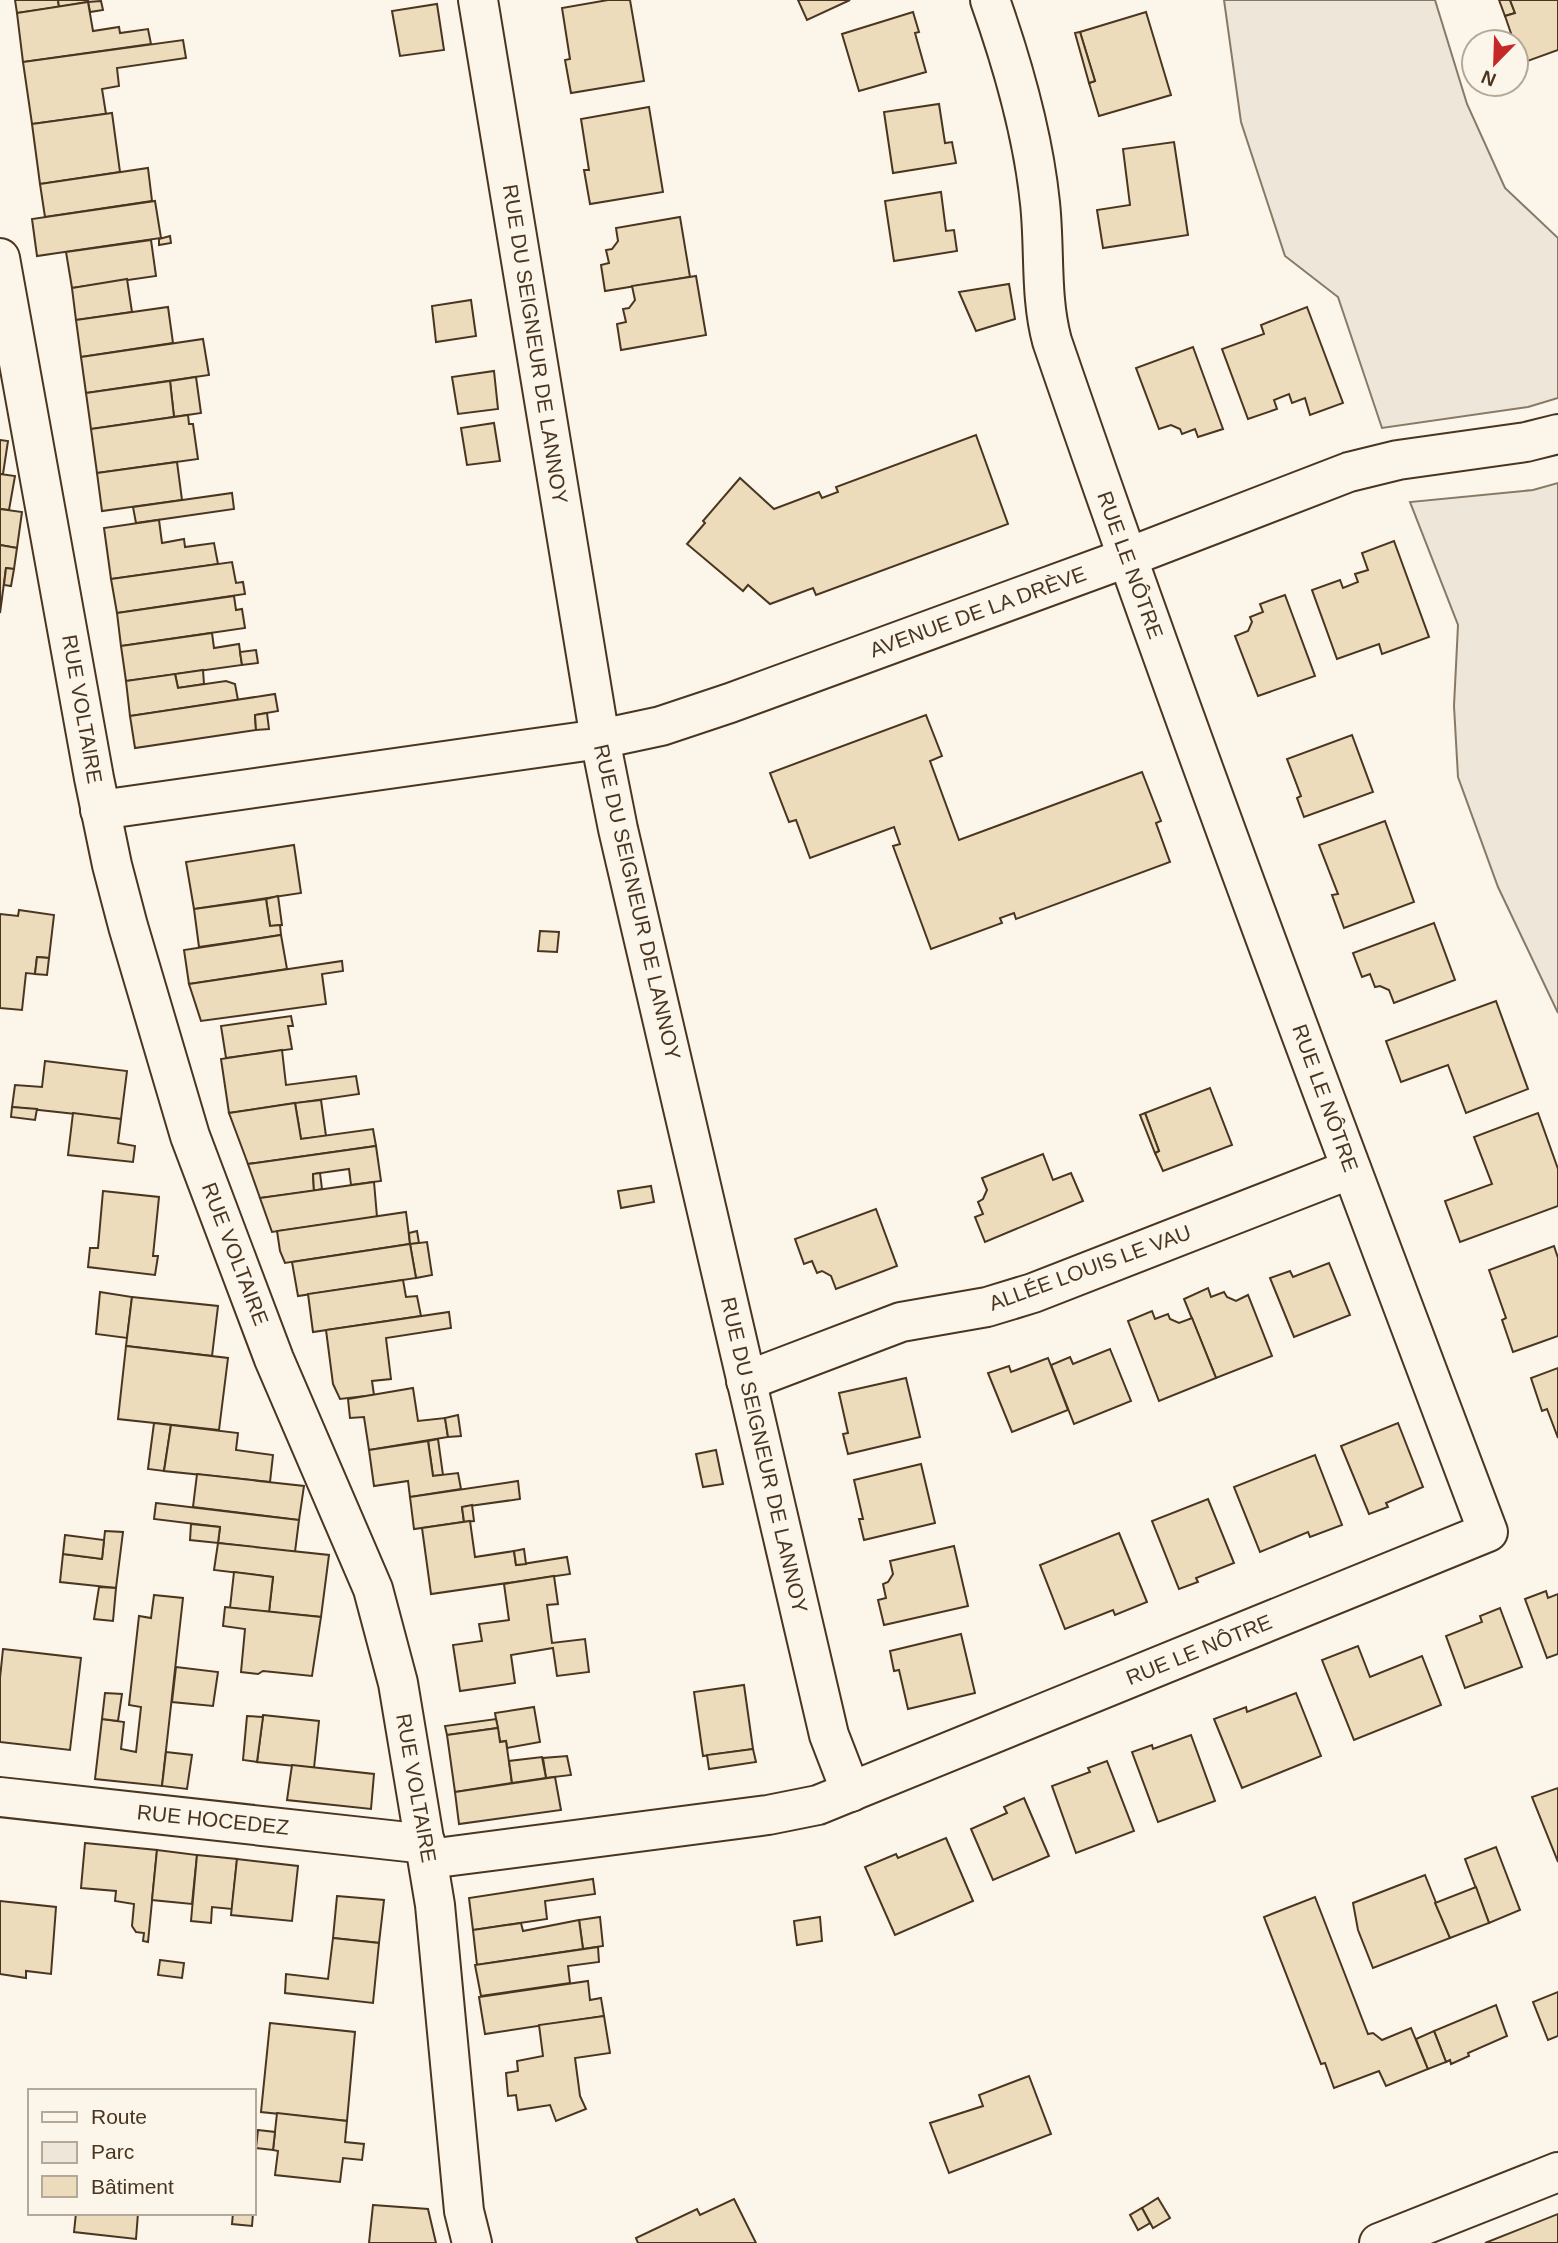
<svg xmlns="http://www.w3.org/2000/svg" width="1558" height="2243" font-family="Arial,sans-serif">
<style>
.green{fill:#ede6d9;stroke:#887966;stroke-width:2}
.building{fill:#ecdcbc;stroke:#4a3520;stroke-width:2}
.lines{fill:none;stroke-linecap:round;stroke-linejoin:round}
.minor-casing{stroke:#4a3520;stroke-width:42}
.minor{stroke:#fbf6e9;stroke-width:38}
.labels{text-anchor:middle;stroke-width:5;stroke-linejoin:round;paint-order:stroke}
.street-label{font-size:21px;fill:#4a3520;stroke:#fbf6e9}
</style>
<rect width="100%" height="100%" fill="#fbf6e9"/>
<g class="green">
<polygon points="1224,0 1435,0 1467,104 1505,188 1558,238 1558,398 1528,407 1382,428 1338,297 1285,256 1241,122"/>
<polygon points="1558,483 1558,1013 1498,887 1458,777 1454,706 1458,625 1410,502 1533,490"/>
</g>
<g class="building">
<polygon points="15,0 58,0 59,7 17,13"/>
<polygon points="58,0 88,0 88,2 59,7"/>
<polygon points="608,0 630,0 644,81 571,93 565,60 570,59 562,8"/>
<polygon points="798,0 850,0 807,20"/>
<polygon points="1499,0 1510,0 1515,13 1505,16"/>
<polygon points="1510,0 1558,0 1558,50 1522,63 1516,42 1514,42 1505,16 1515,13"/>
<polygon points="101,1 103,10 90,12 88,2"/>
<polygon points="88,2 93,31 119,27 120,33 148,29 151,44 23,62 17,13"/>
<polygon points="437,4 444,50 400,56 392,11"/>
<polygon points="913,12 919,32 915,33 926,72 859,91 842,34"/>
<polygon points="1146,12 1171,95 1099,116 1089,83 1095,81 1080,32"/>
<polygon points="1080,32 1095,81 1089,83 1075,33"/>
<polygon points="183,40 186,58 117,68 119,86 102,89 106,114 32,124 23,62"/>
<polygon points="939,104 945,143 952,142 956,163 893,173 884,112"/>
<polygon points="649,107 663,192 590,204 584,170 589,170 581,119"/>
<polygon points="112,113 120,172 40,184 32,124"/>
<polygon points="1174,142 1188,235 1103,248 1097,210 1130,205 1123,149"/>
<polygon points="148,168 152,201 45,217 40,184"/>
<polygon points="941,192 946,231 954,230 957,251 894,261 885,201"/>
<polygon points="155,201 161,238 37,256 32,219"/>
<polygon points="680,217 690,277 605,291 601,265 609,263 606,250 612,249 618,241 616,228"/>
<polygon points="170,236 171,243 159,245 159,239"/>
<polygon points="151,240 156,276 72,288 66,252"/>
<polygon points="696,276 706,335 621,350 617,324 626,322 623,309 629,308 635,300 632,286"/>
<polygon points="127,279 132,312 76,320 72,288"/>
<polygon points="1009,284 1015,319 976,331 959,292"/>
<polygon points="471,300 476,336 436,342 432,306"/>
<polygon points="168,307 173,343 81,357 76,320"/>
<polygon points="1307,307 1343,403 1310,415 1305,398 1292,403 1289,394 1274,400 1277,409 1248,419 1222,349 1264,334 1261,325"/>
<polygon points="203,339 209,375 86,393 81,357"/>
<polygon points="1193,347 1223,429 1198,437 1195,429 1182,434 1180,429 1171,425 1159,429 1136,368"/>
<polygon points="494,371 498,409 458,414 452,377"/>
<polygon points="196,377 201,413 174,417 170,381"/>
<polygon points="170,381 174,417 91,429 86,393"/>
<polygon points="188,415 189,424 193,424 198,459 97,473 91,429"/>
<polygon points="494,423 500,461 467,465 461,428"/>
<polygon points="976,435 1008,524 816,595 813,588 770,604 748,585 743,591 687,544 705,523 703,521 740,478 774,509 819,492 822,498 838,492 836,487"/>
<polygon points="0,440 8,441 3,474 0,474"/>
<polygon points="177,462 182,500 102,511 97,473"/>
<polygon points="0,474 15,476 9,510 0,509"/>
<polygon points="232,493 234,509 136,523 133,507"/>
<polygon points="0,509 22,512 17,548 0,545"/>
<polygon points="159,520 162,543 184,539 185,547 214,543 218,564 111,579 104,528"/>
<polygon points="1394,541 1429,637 1382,654 1379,644 1337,659 1312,590 1340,580 1343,588 1358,582 1355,574 1368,570 1362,553"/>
<polygon points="0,545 17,548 14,569 6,568 0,613"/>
<polygon points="232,562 236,583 243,582 245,594 117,613 111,579"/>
<polygon points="6,568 14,569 11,586 4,585"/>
<polygon points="1285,595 1315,676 1258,696 1235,636 1248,631 1252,622 1250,617 1263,612 1260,604"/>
<polygon points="234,596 236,610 242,609 245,628 121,646 117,613"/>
<polygon points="212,633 214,648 239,644 242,665 126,681 121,646"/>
<polygon points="256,650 258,663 242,665 240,652"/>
<polygon points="203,670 204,684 178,688 175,674"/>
<polygon points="175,674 178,688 226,681 235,684 238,700 130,716 126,681"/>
<polygon points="275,694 278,711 255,715 256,730 135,748 130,716"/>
<polygon points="267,713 269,729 256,730 255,715"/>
<polygon points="926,715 942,756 930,761 959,840 1142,772 1161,821 1156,823 1170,862 1016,919 1014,913 1000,918 1002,923 931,949 893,846 900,844 894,827 810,858 796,820 789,822 770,773"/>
<polygon points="1352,735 1373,792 1304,817 1297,798 1301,796 1287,759"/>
<polygon points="1385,821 1414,902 1344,928 1332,895 1338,894 1319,845"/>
<polygon points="294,845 301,893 194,909 186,862"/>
<polygon points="278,896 282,925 270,926 266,899"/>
<polygon points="266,899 270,926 280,925 281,935 199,947 194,909"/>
<polygon points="19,910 54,915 49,958 37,957 35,974 26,973 22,1010 0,1008 0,914 18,916"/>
<polygon points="1434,923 1455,980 1394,1003 1389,990 1380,986 1375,987 1370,974 1362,977 1353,953"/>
<polygon points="540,931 559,932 557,952 538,951"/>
<polygon points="281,935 287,969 189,984 184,950"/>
<polygon points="37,957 49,958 47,975 35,974"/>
<polygon points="342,961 343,971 322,974 326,1004 201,1021 189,984"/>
<polygon points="1496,1001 1528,1089 1466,1113 1448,1065 1401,1082 1386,1041"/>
<polygon points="291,1016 293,1026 288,1026 292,1049 226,1058 221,1026"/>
<polygon points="282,1050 286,1085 356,1076 359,1094 229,1113 221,1059"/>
<polygon points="45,1061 127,1071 121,1119 12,1107 15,1085 42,1087"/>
<polygon points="1210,1088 1232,1145 1163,1171 1155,1153 1159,1151 1145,1113"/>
<polygon points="321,1100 326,1136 301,1139 295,1103"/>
<polygon points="295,1103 301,1139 373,1129 376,1146 248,1164 229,1113"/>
<polygon points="12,1107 37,1109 35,1120 11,1117"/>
<polygon points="73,1113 121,1119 118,1143 135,1146 133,1162 68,1155"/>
<polygon points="1145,1113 1159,1151 1155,1153 1140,1115"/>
<polygon points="1538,1113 1558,1169 1558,1206 1460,1242 1445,1201 1492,1184 1474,1137"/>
<polygon points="376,1146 381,1181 351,1185 349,1169 313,1174 314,1191 260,1198 248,1164"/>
<polygon points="1043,1154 1053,1180 1071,1173 1083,1201 985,1242 975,1217 983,1214 978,1202 983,1199 987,1190 982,1178"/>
<polygon points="320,1173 322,1189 314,1191 313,1174"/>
<polygon points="374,1182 377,1217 272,1232 260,1198"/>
<polygon points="651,1186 654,1202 621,1208 618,1191"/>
<polygon points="103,1191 159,1197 153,1256 158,1256 155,1275 88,1267 90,1248 98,1248"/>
<polygon points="876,1209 897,1266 836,1289 831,1276 822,1271 817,1273 812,1261 804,1264 795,1239"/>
<polygon points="406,1212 410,1244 285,1263 280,1251 277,1231"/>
<polygon points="417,1231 419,1243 410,1244 409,1233"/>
<polygon points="427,1242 432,1275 416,1278 410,1244"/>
<polygon points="410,1244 416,1278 298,1296 292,1262"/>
<polygon points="1554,1246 1558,1258 1558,1336 1513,1352 1502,1320 1506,1318 1489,1270"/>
<polygon points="1329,1263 1350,1315 1294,1337 1270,1278 1290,1271 1293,1277"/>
<polygon points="403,1280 406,1297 417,1296 421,1316 313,1332 308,1294"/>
<polygon points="1208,1288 1211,1297 1224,1292 1227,1297 1236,1301 1248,1295 1272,1356 1216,1378 1184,1299"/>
<polygon points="100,1292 132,1297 127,1338 96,1334"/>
<polygon points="132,1297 218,1306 212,1356 126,1346"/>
<polygon points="1152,1311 1155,1319 1168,1314 1170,1319 1179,1323 1192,1318 1216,1378 1159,1401 1128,1321"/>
<polygon points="449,1312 451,1328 386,1338 391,1379 372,1381 374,1395 340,1399 333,1384 326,1330"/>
<polygon points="126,1346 228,1358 219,1430 118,1419"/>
<polygon points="1110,1349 1131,1401 1074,1424 1051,1365 1070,1357 1073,1364"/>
<polygon points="1048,1358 1068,1410 1012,1432 988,1373 1009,1366 1011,1372"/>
<polygon points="1558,1368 1558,1438 1547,1409 1542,1411 1531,1378"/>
<polygon points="906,1378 920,1437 848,1454 843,1434 848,1433 839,1393"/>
<polygon points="413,1388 418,1421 445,1418 448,1437 369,1450 364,1417 350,1418 348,1399"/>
<polygon points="458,1415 461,1436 448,1437 445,1418"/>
<polygon points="154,1423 171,1425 164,1471 148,1469"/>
<polygon points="1398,1423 1423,1487 1386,1503 1388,1507 1369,1514 1341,1446"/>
<polygon points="171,1425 238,1433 236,1450 273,1455 270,1482 164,1471"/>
<polygon points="438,1439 443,1475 433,1476 428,1441"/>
<polygon points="428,1441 433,1476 458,1473 461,1489 410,1497 408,1481 374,1486 369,1450"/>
<polygon points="716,1450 723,1484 703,1487 696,1454"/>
<polygon points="1315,1455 1342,1525 1310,1537 1308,1532 1260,1552 1234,1487"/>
<polygon points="921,1464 935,1523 864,1540 859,1519 863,1519 854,1480"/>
<polygon points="197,1474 304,1486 299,1520 193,1507"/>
<polygon points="518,1481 520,1499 462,1507 464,1522 414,1529 410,1497"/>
<polygon points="1208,1499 1234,1563 1196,1578 1198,1582 1179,1589 1152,1521"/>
<polygon points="156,1503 299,1520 295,1552 218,1543 220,1527 154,1519"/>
<polygon points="472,1505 474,1521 464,1522 462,1507"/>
<polygon points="470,1521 475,1557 514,1551 516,1565 567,1557 570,1574 431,1594 422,1528"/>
<polygon points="191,1524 220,1527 218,1543 190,1540"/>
<polygon points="105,1531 123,1532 116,1588 60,1582 63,1554 102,1559"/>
<polygon points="1119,1533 1147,1602 1115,1615 1113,1610 1065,1629 1040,1565"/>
<polygon points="65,1535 104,1540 102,1559 63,1554"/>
<polygon points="218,1543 329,1555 321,1617 269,1612 273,1577 214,1570"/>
<polygon points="954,1546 968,1606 884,1625 878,1600 886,1598 883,1584 888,1582 893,1574 890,1561"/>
<polygon points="524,1549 526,1564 516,1565 514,1551"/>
<polygon points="234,1572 273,1577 269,1612 230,1608"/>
<polygon points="554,1576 558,1604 547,1605 552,1643 585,1639 589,1672 557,1676 553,1648 511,1655 515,1683 460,1691 453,1645 482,1641 479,1624 509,1620 504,1584"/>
<polygon points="99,1587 116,1588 113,1621 94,1619"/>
<polygon points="1546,1591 1548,1598 1558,1594 1558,1654 1547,1658 1525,1599"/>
<polygon points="154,1595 183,1598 162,1786 95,1779 102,1719 124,1722 121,1749 136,1752 141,1707 129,1705 139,1616 151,1618"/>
<polygon points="225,1607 321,1617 312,1676 263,1671 258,1674 241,1672 245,1629 223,1626"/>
<polygon points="1500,1608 1522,1667 1465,1688 1446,1636 1482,1622 1480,1616"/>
<polygon points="961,1634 975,1693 908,1709 899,1670 894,1671 890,1651"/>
<polygon points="1358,1646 1370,1677 1422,1656 1441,1705 1354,1740 1322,1660"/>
<polygon points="3,1649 81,1658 70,1750 0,1742 0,1678"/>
<polygon points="176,1667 218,1672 213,1706 172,1702"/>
<polygon points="744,1685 753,1749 703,1756 694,1692"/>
<polygon points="105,1693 122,1694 118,1721 102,1719"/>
<polygon points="1296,1693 1321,1756 1242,1788 1214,1719 1246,1707 1247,1712"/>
<polygon points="534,1707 540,1742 507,1748 506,1741 500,1742 495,1713"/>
<polygon points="263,1715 319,1721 314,1768 257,1762"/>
<polygon points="247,1716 263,1717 257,1762 243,1760"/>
<polygon points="496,1719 498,1728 447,1735 445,1726"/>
<polygon points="498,1728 500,1742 506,1741 512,1783 455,1792 447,1735"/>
<polygon points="1191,1735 1215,1801 1158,1822 1132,1752 1152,1745 1153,1749"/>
<polygon points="753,1749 756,1762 709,1769 707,1755"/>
<polygon points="166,1752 192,1755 187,1789 162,1786"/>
<polygon points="567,1756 571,1775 546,1778 543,1758"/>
<polygon points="542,1757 546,1778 512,1783 509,1761"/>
<polygon points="1107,1761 1134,1831 1076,1853 1052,1786 1090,1772 1088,1768"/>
<polygon points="292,1765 374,1774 371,1809 287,1800"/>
<polygon points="555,1777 561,1810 459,1824 455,1792"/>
<polygon points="1558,1788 1558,1862 1532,1797"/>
<polygon points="1024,1798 1049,1856 993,1880 971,1829 1007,1813 1004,1807"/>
<polygon points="946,1838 973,1901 895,1935 865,1867 896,1854 898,1858"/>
<polygon points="85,1843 157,1850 148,1942 143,1941 144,1933 136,1932 132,1926 134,1904 115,1901 116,1891 81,1888"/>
<polygon points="1496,1847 1520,1910 1489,1923 1465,1859"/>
<polygon points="157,1850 197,1855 192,1904 152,1900"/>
<polygon points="197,1855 237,1859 232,1909 212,1907 211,1923 191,1921"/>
<polygon points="237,1859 298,1866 292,1921 231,1915"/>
<polygon points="1425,1875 1450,1938 1373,1968 1358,1930 1353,1903"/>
<polygon points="593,1879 595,1894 545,1901 547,1919 473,1930 469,1898"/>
<polygon points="1476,1887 1489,1923 1450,1938 1435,1903"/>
<polygon points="337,1896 384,1900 379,1943 333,1938"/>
<polygon points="1315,1897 1368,2034 1373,2033 1382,2040 1411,2028 1428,2069 1386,2086 1379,2071 1334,2088 1325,2063 1321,2064 1264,1917"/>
<polygon points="0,1901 56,1907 51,1974 26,1971 26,1978 0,1974"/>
<polygon points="600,1917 603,1946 583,1949 579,1920"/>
<polygon points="820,1917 822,1941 797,1945 794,1921"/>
<polygon points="579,1920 583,1949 477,1965 473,1930 521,1923 523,1931"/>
<polygon points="333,1938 379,1943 373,2003 285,1993 286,1974 328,1979"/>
<polygon points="598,1947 599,1962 568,1966 570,1983 481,1996 475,1965"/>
<polygon points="160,1960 184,1963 182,1978 158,1975"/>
<polygon points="588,1981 590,2000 601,1998 604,2016 485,2034 479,1997"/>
<polygon points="1558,1992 1558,2036 1548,2040 1533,2002"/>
<polygon points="1496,2005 1507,2036 1468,2053 1469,2056 1451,2064 1450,2060 1446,2062 1434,2031"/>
<polygon points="604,2016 610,2053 575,2058 580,2096 586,2109 556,2121 550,2105 518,2110 516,2095 508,2096 506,2073 518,2071 517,2061 543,2056 539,2025"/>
<polygon points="270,2023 355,2032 347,2121 261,2112"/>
<polygon points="1434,2031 1446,2062 1428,2069 1416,2039"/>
<polygon points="1029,2076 1051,2134 949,2173 930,2123 983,2106 979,2095"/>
<polygon points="277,2113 347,2121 345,2142 364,2144 362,2160 343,2158 340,2182 275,2175 278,2151 273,2150"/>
<polygon points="258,2130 275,2132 273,2150 256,2148"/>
<polygon points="1158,2198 1170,2218 1153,2228 1142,2208"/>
<polygon points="734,2199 756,2243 638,2243 636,2238 697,2209 700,2215"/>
<polygon points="373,2205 428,2209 436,2243 369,2243"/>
<polygon points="1142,2208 1150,2223 1138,2230 1130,2215"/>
<polygon points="76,2213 138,2213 136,2239 74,2232"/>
<polygon points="233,2213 253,2213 252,2226 232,2224"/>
<polygon points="1558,2214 1558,2243 1485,2243"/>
</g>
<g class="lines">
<g class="minor-casing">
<g id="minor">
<polyline points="478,0 600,739 618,829 829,1735 851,1792"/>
<polyline points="0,258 94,778 112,865 128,926 190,1136 274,1359 373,1589 398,1683 435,1905 464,2211 472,2243"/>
<polyline points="100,810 600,739 661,726 730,703 1126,558 1349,472 1398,460 1526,442 1558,434"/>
<polyline points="746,1381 901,1322 987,1307 1033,1293 1351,1169"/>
<polyline points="0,1797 426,1844"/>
<path d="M429,1859L768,1815L818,1805L1488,1532C1339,1137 1189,741 1052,341C1040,297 1045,249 1040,203C1033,134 1013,65 990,0"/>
<polyline points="1379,2243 1558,2172"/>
</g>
</g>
<use href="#minor" class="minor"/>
</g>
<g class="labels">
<g class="street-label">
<text transform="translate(535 344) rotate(81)" y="7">RUE DU SEIGNEUR DE LANNOY</text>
<text transform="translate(1130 565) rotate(70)" y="7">RUE LE NÔTRE</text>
<text transform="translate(978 612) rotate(-20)" y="7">AVENUE DE LA DRÈVE</text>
<text transform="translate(82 709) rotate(80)" y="7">RUE VOLTAIRE</text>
<text transform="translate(637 902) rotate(77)" y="7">RUE DU SEIGNEUR DE LANNOY</text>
<text transform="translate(1325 1098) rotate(70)" y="7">RUE LE NÔTRE</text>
<text transform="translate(235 1254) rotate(69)" y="7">RUE VOLTAIRE</text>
<text transform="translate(1090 1268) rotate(-20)" y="7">ALLÉE LOUIS LE VAU</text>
<text transform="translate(764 1455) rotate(77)" y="7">RUE DU SEIGNEUR DE LANNOY</text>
<text transform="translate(1199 1650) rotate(-22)" y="7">RUE LE NÔTRE</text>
<text transform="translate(416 1788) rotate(80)" y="7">RUE VOLTAIRE</text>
<text transform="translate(213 1820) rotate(6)" y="7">RUE HOCEDEZ</text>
</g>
</g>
<rect x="28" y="2089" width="228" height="126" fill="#fbf6e9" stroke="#b4a999" stroke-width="2"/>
<rect x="42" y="2112" width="35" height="10" fill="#fbf6e9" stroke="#b4a999" stroke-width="2"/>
<text x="91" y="2124" font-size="21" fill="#4a3520">Route</text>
<rect x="42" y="2142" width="35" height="21" fill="#ede6d9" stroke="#b4a999" stroke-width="2"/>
<text x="91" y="2159" font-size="21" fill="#4a3520">Parc</text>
<rect x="42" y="2176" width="35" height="21" fill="#ecdcbc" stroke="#b4a999" stroke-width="2"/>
<text x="91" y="2194" font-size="21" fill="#4a3520">Bâtiment</text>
<g transform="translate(1495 63) rotate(203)"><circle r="33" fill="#fbf6e9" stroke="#b4a999" stroke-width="2"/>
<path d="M0-5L12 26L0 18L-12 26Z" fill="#c62828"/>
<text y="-10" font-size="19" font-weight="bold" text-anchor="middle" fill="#4a3520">N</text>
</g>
</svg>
